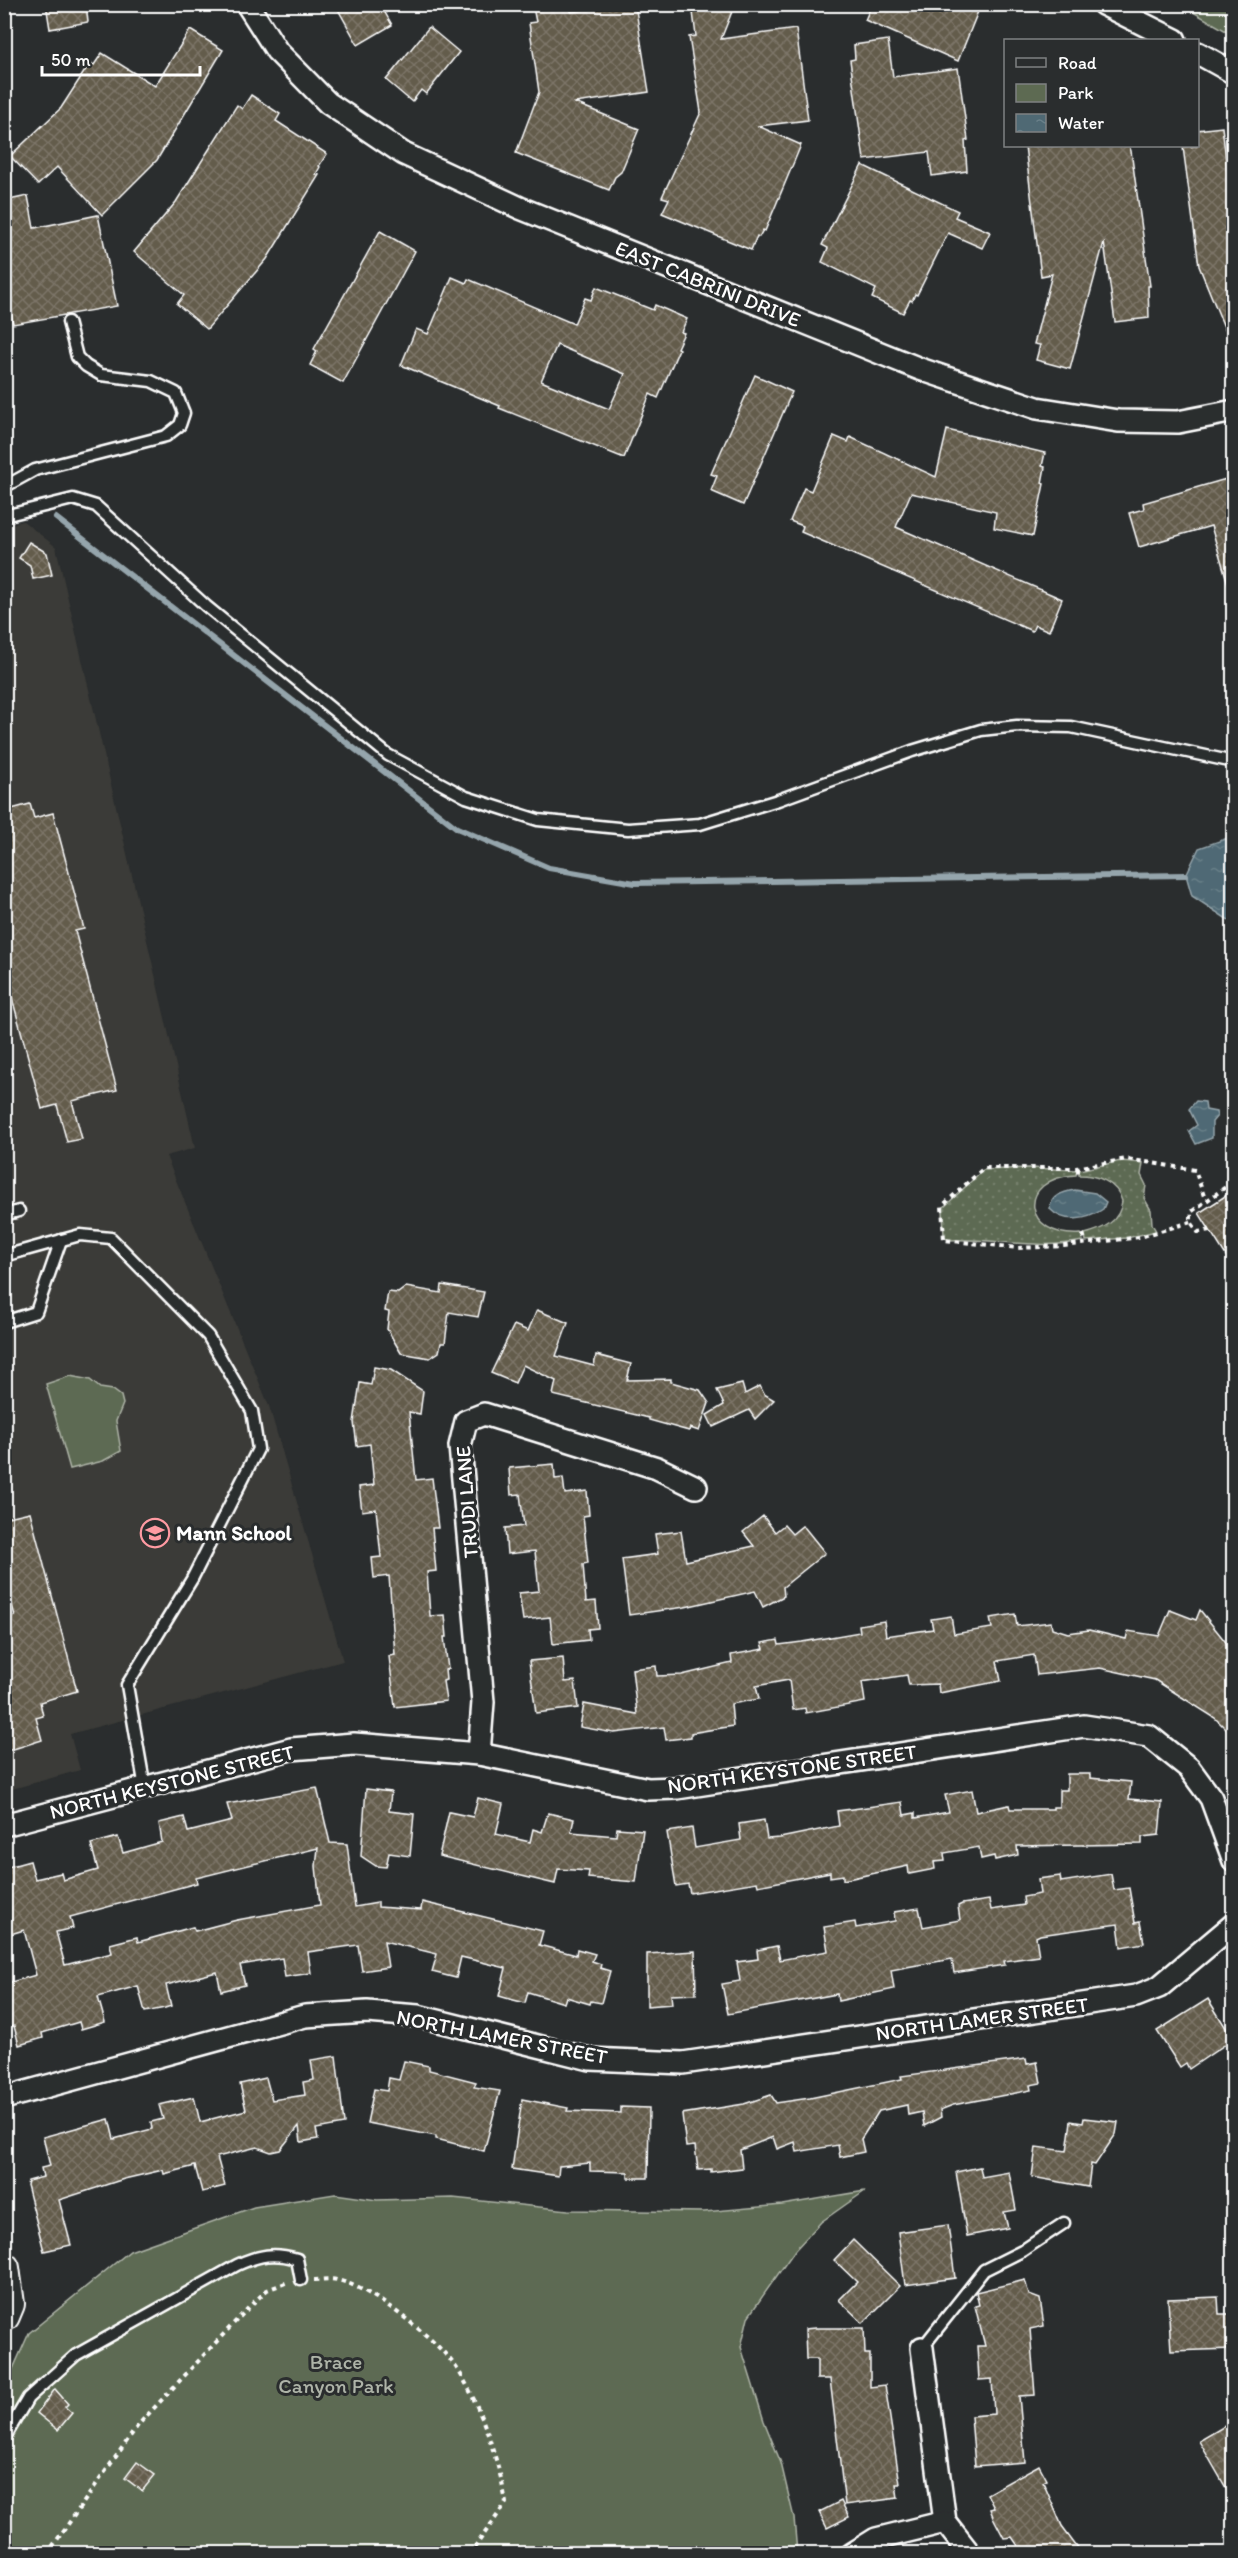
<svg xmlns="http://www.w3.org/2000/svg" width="1238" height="2558" font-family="Itim,sans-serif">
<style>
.built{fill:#3b3b37}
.grass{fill:url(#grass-dots);stroke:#aeb4a8;stroke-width:1.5}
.green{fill:#5d6a52;stroke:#aeb4a8;stroke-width:1.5}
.water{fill:url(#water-ripples);stroke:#95a5ac;stroke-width:1.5}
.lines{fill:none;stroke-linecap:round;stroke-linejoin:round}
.stream{stroke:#95a5ac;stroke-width:6}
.building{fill:url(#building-cross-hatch);stroke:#fff;stroke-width:1.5;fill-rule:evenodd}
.lane-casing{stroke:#fff;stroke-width:15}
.street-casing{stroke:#fff;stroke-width:26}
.secondary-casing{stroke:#fff;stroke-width:34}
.path{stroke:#fff;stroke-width:4;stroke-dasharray:4.5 4.5;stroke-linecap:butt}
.lane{stroke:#2a2d2e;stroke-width:10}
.street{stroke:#2a2d2e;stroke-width:21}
.secondary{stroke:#2a2d2e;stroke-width:30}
.labels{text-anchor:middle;stroke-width:6;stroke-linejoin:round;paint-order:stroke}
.street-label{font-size:21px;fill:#fff;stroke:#2a2d2e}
.poi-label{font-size:21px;font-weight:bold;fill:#fff;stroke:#2a2d2e;text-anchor:start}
.park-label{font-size:21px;fill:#aeb4a8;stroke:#2a2d2e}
</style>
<defs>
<pattern id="grass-dots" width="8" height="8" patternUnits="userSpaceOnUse" patternTransform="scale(1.5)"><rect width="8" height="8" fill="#5d6a52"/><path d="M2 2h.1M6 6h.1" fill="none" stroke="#75806c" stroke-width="1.8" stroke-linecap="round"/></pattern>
<pattern id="water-ripples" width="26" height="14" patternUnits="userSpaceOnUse" patternTransform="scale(1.5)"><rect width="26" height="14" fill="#4f6974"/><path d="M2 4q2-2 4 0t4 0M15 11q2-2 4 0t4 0" fill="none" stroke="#698089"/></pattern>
<pattern id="building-cross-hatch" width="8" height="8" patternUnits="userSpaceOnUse" patternTransform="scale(1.5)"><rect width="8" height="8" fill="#645c4c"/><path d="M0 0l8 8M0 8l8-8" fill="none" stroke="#7b7467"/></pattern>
</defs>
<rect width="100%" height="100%" fill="#2a2d2e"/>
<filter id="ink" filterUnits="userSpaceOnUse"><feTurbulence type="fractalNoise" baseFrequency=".0167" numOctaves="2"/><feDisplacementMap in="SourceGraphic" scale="12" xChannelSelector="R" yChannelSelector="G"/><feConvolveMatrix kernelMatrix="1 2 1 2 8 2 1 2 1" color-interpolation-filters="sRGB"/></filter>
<g filter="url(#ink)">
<polygon class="built" points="23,521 56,547 195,1148 166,1156 269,1406 343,1661 70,1734 80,1770 5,1791 4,526"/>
<g class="grass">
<path d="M1121,1161L1143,1163L1141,1175L1146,1185L1144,1198L1151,1210L1152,1224L1156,1231L1127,1238L1086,1241L1085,1234C1103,1229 1120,1222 1122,1201C1117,1182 1097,1175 1079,1175V1170Z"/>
<path d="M1029,1168L1077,1170L1076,1175C1015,1178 1023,1238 1081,1234L1083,1241C1037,1250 994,1238 949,1240L944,1237L943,1208L983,1170Z"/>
</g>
<g class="green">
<polygon points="1181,5 1233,5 1233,35"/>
<polygon points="70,1376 90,1380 100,1388 113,1390 121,1396 123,1404 116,1421 121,1451 103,1461 70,1469 46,1384"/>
<polygon points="865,2191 821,2222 795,2250 748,2317 741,2347 764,2421 781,2463 794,2518 797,2553 5,2554 5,2387 29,2333 130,2251 254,2207 335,2194 377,2200 453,2198 568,2210 704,2212 782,2205"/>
</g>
<g class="water">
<polygon points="1228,838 1233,838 1233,923 1192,896 1186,875 1199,848"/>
<polygon points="1196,1101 1205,1102 1206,1110 1216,1112 1217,1116 1212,1122 1212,1138 1196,1144 1189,1131 1197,1125 1189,1109"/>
<path d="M1075,1190L1095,1193L1106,1202L1103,1209C1088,1220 1064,1224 1050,1209C1050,1195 1064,1192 1075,1190Z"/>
</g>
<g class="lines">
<polyline class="stream" points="56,518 457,828 549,868 635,883 1186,875"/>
</g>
<g class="building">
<polygon points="46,4 86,4 88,22 50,29"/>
<polygon points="335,4 380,4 392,25 358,45"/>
<polygon points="550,4 570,4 571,12 635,4 649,92 575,103 639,129 621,172 615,177 609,190 516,153 539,92 529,23 536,22 533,7"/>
<polygon points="697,4 735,4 721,39 796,29 808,120 758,126 801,145 765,231 763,230 759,237 757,236 751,250 662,213 669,199 662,197 701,112 689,37 696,36 693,12"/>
<polygon points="872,4 981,4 958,61 865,20"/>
<polygon points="429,27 459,52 426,94 421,90 412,102 386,80"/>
<polygon points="190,30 223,50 157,160 102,215 57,167 38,185 10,156 61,108 90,63 94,65 102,53 155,86"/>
<polygon points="888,40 893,77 958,68 968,140 965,141 967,171 932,176 929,152 864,160 850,60 855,59 854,45"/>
<polygon points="251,95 280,114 276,121 327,154 319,166 320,167 316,174 319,175 267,259 207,329 177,304 184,295 134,252 176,202 237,105 242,109"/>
<polygon points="1222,127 1233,216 1233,349 1199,266 1183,147 1197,146 1197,130"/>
<polygon points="1025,146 1129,146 1131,151 1150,286 1148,286 1149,318 1115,322 1104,242 1070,369 1036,360 1040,345 1034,344 1052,274 1041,276"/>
<polygon points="862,165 958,211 955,217 990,232 982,248 948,233 917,295 915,294 912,301 910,300 903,313 872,298 876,289 822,262 828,248 822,245"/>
<polygon points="28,196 34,228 98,215 117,306 13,324 4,282 4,201"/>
<polygon points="380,231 415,251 343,383 310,365 317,351 314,349"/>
<path d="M452,277L466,283L468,279L574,324L585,298L591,300L596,287L653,310L655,305L687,319L681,332L684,333L677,348L679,349L658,398L650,394L624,458L499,408L500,406L401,365L416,329L428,334ZM557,345L625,374L609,409L541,381Z"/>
<polygon points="755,375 792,392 743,505 711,491 717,476 711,474"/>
<polygon points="947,430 1045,453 1042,466 1045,467 1042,483 1044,484 1033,536 994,528 996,512 911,493 896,527 1062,599 1049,631 1035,625 1032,631 801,532 803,526 790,521 804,488 811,491 834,436 848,442 850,437 936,477"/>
<polygon points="1233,477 1233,586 1229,587 1211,526 1139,547 1129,513 1144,509 1143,503"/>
<polygon points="29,542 47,553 52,575 33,579 30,565 19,558"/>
<polygon points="30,804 34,818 53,813 84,929 75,931 117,1090 72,1101 82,1139 67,1142 57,1105 42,1109 4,968 4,947 10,945 4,923 4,811"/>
<polygon points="1233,1191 1233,1267 1199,1213"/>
<polygon points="442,1285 484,1292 478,1317 449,1312 445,1343 441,1343 439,1352 430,1358 401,1353 387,1329 389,1312 385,1311 388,1292 398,1293 406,1287 441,1293"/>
<polygon points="537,1310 568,1323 556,1356 594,1366 596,1355 631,1364 627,1380 671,1379 671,1382 700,1390 709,1403 699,1431 690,1428 689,1431 649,1420 649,1418 553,1395 556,1381 523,1365 515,1383 491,1373 514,1325 528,1331"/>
<polygon points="374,1367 391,1370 423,1391 420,1414 409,1412 416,1480 432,1478 438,1528 432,1528 436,1571 427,1572 430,1616 445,1615 447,1637 444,1637 448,1669 445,1670 446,1680 443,1681 446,1701 395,1707 389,1656 395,1655 389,1576 374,1578 372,1558 381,1557 376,1509 362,1511 359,1487 374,1485 370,1444 357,1446 354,1422 360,1383 371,1385"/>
<polygon points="742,1384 745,1394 760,1386 764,1394 774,1400 755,1419 749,1410 713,1427 707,1415 724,1405 717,1390"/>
<polygon points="554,1464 555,1479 563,1478 565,1494 587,1491 589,1515 583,1516 588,1563 583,1564 586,1602 596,1601 598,1628 588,1629 589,1640 553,1644 550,1617 523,1620 519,1593 539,1591 535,1551 507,1554 505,1528 524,1526 520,1494 511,1495 509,1468"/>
<polygon points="30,1512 77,1691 40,1702 43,1716 36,1718 42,1740 4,1752 4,1617 15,1616 4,1577 4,1518"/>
<polygon points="763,1516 775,1532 784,1525 792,1534 802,1526 805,1528 825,1553 783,1587 784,1596 763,1607 755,1591 685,1607 629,1615 622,1559 658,1554 655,1534 681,1531 686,1561 754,1546 743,1532"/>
<polygon points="1170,1610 1196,1620 1200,1610 1233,1651 1233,1736 1215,1718 1155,1680 1100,1668 1037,1675 1034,1655 997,1661 1001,1681 939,1693 938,1684 909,1685 907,1675 862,1682 865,1702 806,1713 805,1708 793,1710 789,1680 756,1686 759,1699 731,1704 733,1726 691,1733 691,1737 666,1740 664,1727 614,1733 580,1727 584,1704 637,1714 632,1669 656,1666 657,1676 682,1675 732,1663 731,1655 764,1649 762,1643 778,1640 779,1645 802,1642 860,1632 859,1625 884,1621 886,1636 933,1629 931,1619 951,1616 954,1634 992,1628 990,1618 1015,1614 1017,1626 1051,1622 1052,1628 1068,1633 1089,1630 1126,1639 1128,1631 1159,1636"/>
<polygon points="563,1658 565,1682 575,1681 578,1708 536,1713 529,1661"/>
<polygon points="1067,1774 1090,1774 1090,1778 1131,1782 1129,1799 1162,1802 1159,1835 1142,1837 1142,1844 1017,1846 1018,1855 995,1860 994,1856 981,1859 979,1847 944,1853 945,1861 934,1862 935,1869 909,1874 908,1866 843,1880 843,1875 830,1877 830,1872 758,1886 757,1882 690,1893 688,1884 676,1886 667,1832 692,1828 695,1848 741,1840 739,1824 764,1820 767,1839 780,1838 839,1826 837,1811 860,1808 902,1802 904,1815 915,1813 915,1818 949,1812 945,1795 972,1790 976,1812 1009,1805 1010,1809 1053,1809 1053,1807 1059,1807 1059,1790 1067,1790"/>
<path d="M317,1788L330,1843L347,1844L355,1907L378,1903V1907L421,1910L422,1902L543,1931L539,1945L576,1955L577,1949L595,1954L592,1961L601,1964L600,1968L610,1971L601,2003L591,2001L590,2004L566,1997L564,2003L528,1992L525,2003L506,1998L499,1996L506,1968L461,1957L456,1978L432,1972L437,1954L384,1941L388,1967L362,1971L358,1945L308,1952L311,1973L285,1977L282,1958L240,1965L245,1985L221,1991L217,1972L166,1985L171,2006L165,2008L145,2012L138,1986L98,1997L105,2022L81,2029L79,2022L42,2033L43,2038L19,2045L14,2026L4,2028V1984L36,1975L24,1930L4,1936V1868L30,1861L35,1879L61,1873L63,1880L98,1870L91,1844L118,1837L123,1853L162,1842L159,1823L184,1817L188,1832L232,1821L227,1804ZM318,1848L316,1866L320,1905L237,1920L195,1931L193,1927L138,1942L137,1937L110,1944L112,1953L65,1965L56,1932L73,1928L70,1917L197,1883L196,1878Z"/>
<polygon points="366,1789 391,1792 389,1811 414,1814 410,1856 389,1853 386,1867 376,1866 361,1856"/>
<polygon points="478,1798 503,1804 496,1834 530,1842 533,1829 542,1832 548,1813 574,1819 571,1832 616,1836 617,1828 643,1830 636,1882 588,1878 589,1871 558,1869 555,1884 439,1856 449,1812 473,1817"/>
<polygon points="1111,1874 1114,1890 1129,1888 1135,1923 1140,1922 1144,1943 1121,1947 1118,1924 1040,1935 1036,1937 1039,1956 1004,1961 1005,1965 954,1973 952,1959 912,1966 891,1970 894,1989 838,2001 837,1994 728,2014 722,1984 740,1981 737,1962 758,1959 757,1950 777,1946 780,1960 828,1951 824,1927 855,1922 856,1928 895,1921 894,1912 919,1908 923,1927 960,1920 958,1906 962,1904 989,1900 991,1910 1024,1905 1023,1897 1040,1894 1038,1879 1060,1876 1061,1882"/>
<polygon points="695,1951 696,1994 671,1995 672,2004 647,2006 647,1954"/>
<polygon points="1208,1999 1233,2039 1189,2069 1186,2063 1180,2067 1157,2031"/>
<polygon points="336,2056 344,2124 316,2129 318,2139 301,2142 299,2126 280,2150 271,2152 257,2147 217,2157 225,2186 202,2192 195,2166 164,2174 163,2170 124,2179 59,2200 71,2245 44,2251 27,2185 28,2181 43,2177 41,2168 50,2166 43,2137 109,2119 114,2139 152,2129 151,2122 163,2119 159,2105 194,2097 200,2122 246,2110 240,2084 266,2078 272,2100 305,2095 303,2082 314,2080 311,2060"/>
<polygon points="1026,2059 1027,2064 1037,2062 1041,2083 1030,2085 1031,2090 953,2105 940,2110 941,2117 924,2126 922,2112 908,2115 907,2105 879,2111 861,2139 864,2152 840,2157 838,2145 797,2152 795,2142 777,2149 773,2137 740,2150 742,2168 711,2172 711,2169 698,2170 695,2146 686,2147 682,2114 744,2104 771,2095 776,2103 810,2098 902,2079 901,2076"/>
<polygon points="404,2061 429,2066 429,2070 476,2082 474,2087 500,2091 484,2151 436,2139 436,2136 367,2123 374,2089 387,2091 389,2078 399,2080"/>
<polygon points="522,2099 568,2108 567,2111 621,2113 621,2107 649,2108 648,2178 628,2178 628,2172 590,2171 590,2163 559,2166 558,2176 512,2169"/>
<polygon points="1084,2118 1118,2122 1116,2134 1095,2165 1091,2164 1088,2187 1032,2177 1036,2147 1067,2151 1071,2121 1083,2123"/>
<polygon points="980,2167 982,2177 1009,2172 1016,2210 1004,2212 1008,2228 967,2236 956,2172"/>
<polygon points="948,2225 955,2278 905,2285 898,2232"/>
<polygon points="853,2240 900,2286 863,2323 839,2300 857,2282 834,2260"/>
<polygon points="1025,2280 1029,2295 1040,2299 1044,2326 1030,2329 1035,2395 1019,2396 1025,2462 975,2466 971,2416 994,2414 992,2379 979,2380 977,2346 985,2346 975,2306 979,2305 976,2292"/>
<polygon points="1218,2297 1219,2314 1233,2314 1233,2349 1171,2351 1168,2299"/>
<polygon points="815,2328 864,2328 865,2354 870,2354 870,2387 885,2385 900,2484 896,2484 898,2498 845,2505 830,2379 817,2379 817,2359 806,2359 805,2329"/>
<polygon points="55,2389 68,2404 65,2407 72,2413 58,2430 37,2413"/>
<polygon points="1233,2421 1233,2500 1199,2441"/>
<polygon points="137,2462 155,2475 142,2491 125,2478"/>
<polygon points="1039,2465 1047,2480 1043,2482 1062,2526 1082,2553 1023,2553 1012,2537 1004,2538 994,2519 990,2509 994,2508 987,2494"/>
<polygon points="841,2501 849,2517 827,2528 819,2512"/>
</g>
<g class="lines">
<g class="lane-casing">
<g id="lane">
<polyline points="4,487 35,470 166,436 180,425 184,413 176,393 151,381 101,375 86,366 77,357 68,322"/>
<polyline points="4,516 73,499 96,506 206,606 388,755 466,797 538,820 628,829 700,824 778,800 912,751 981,730 1017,726 1071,727 1234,762"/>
<polyline points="4,1215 19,1211"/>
<polyline points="4,1256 80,1235 111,1238 208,1336 252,1411 258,1449 192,1579 127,1685 145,1788"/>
<polyline points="4,1322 36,1312 61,1240"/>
<polyline points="922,2348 984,2270 1022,2251 1064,2223"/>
<path d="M4,2439L28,2398L76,2355L237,2265C259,2255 274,2252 297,2259L301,2280"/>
</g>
</g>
<g class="street-casing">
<g id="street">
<polyline points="247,4 277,51 328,103 404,154 520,208 920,369 1037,408 1118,421 1178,422 1234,411"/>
<polyline points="1103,4 1175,40"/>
<polyline points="1198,53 1234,73"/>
<polyline points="479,1754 483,1702 460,1446 466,1421 484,1414 657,1468 696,1487"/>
<polyline points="4,1825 291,1749 354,1744 479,1754 648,1789 677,1788 1084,1726 1149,1736 1189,1768 1211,1798 1234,1861"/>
<polyline points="4,2098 305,2016 367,2012 418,2016 590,2059 683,2063 1136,1996 1159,1987 1234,1924"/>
<polyline points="922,2348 945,2522 970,2554"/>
<polyline points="852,2554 876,2539 945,2522"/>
</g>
</g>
<g class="secondary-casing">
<polyline id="secondary" points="4,2268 9,2304 4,2316"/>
</g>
<g class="path">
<polyline points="1078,1168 1078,1174"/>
<polyline points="1191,1222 1140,1237 1064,1246 1018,1248 944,1240 942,1206 984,1168 1076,1168 1127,1159 1195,1170 1205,1199"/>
<polyline points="1210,1230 1198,1232 1191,1222 1191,1212 1234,1181"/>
<polyline points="1083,1234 1086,1243"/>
<path d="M314,2280C321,2280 330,2278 337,2280C369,2286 432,2336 452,2362C477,2393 500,2464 506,2503L470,2554"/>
<polyline points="47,2554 139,2424 252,2304 267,2290 288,2282"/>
</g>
<use href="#lane" class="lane"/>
<use href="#street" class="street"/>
<use href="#secondary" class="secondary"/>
</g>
</g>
<defs>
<g id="school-ring" transform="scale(1.5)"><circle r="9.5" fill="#2a2d2e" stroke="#ff9aa2" stroke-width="1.5"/><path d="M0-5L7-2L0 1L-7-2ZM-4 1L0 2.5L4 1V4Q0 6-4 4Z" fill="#ff9aa2"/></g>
</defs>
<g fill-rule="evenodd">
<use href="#school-ring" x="155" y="1533"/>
</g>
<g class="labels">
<g class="street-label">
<text transform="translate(708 284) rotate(22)" y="7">EAST CABRINI DRIVE</text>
<text transform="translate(467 1502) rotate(-94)" y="7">TRUDI LANE</text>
<text transform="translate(792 1769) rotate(-8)" y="7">NORTH KEYSTONE STREET</text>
<text transform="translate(172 1782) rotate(-14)" y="7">NORTH KEYSTONE STREET</text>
<text transform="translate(982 2019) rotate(-8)" y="7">NORTH LAMER STREET</text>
<text transform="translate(502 2037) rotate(11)" y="7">NORTH LAMER STREET</text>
</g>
<g class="poi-label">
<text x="176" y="1540">Mann School</text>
</g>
<g class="park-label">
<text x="336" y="2369">Brace<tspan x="336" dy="24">Canyon Park</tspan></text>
</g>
</g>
<rect width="1238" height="2558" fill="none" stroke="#2a2d2e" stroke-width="24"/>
<rect x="12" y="12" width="1214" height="2534" fill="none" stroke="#fff" stroke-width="2" filter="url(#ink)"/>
<rect x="1004" y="39" width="195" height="108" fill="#2a2d2e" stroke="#7f8182" stroke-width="1.5"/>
<rect x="1016" y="58" width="30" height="9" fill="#2a2d2e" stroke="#7f8182" stroke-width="1.5"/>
<text x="1058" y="69" font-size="18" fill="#ffffff">Road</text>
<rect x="1016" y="84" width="30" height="18" fill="#5d6a52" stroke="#7f8182" stroke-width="1.5"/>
<text x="1058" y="99" font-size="18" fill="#ffffff">Park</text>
<rect x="1016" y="114" width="30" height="18" fill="url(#water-ripples)" stroke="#7f8182" stroke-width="1.5"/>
<text x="1058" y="129" font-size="18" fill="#ffffff">Water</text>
<path d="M42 66v9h158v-9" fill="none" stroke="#ffffff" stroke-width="3"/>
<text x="51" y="66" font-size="18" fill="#ffffff" stroke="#2a2d2e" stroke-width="4.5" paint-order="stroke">50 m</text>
</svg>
